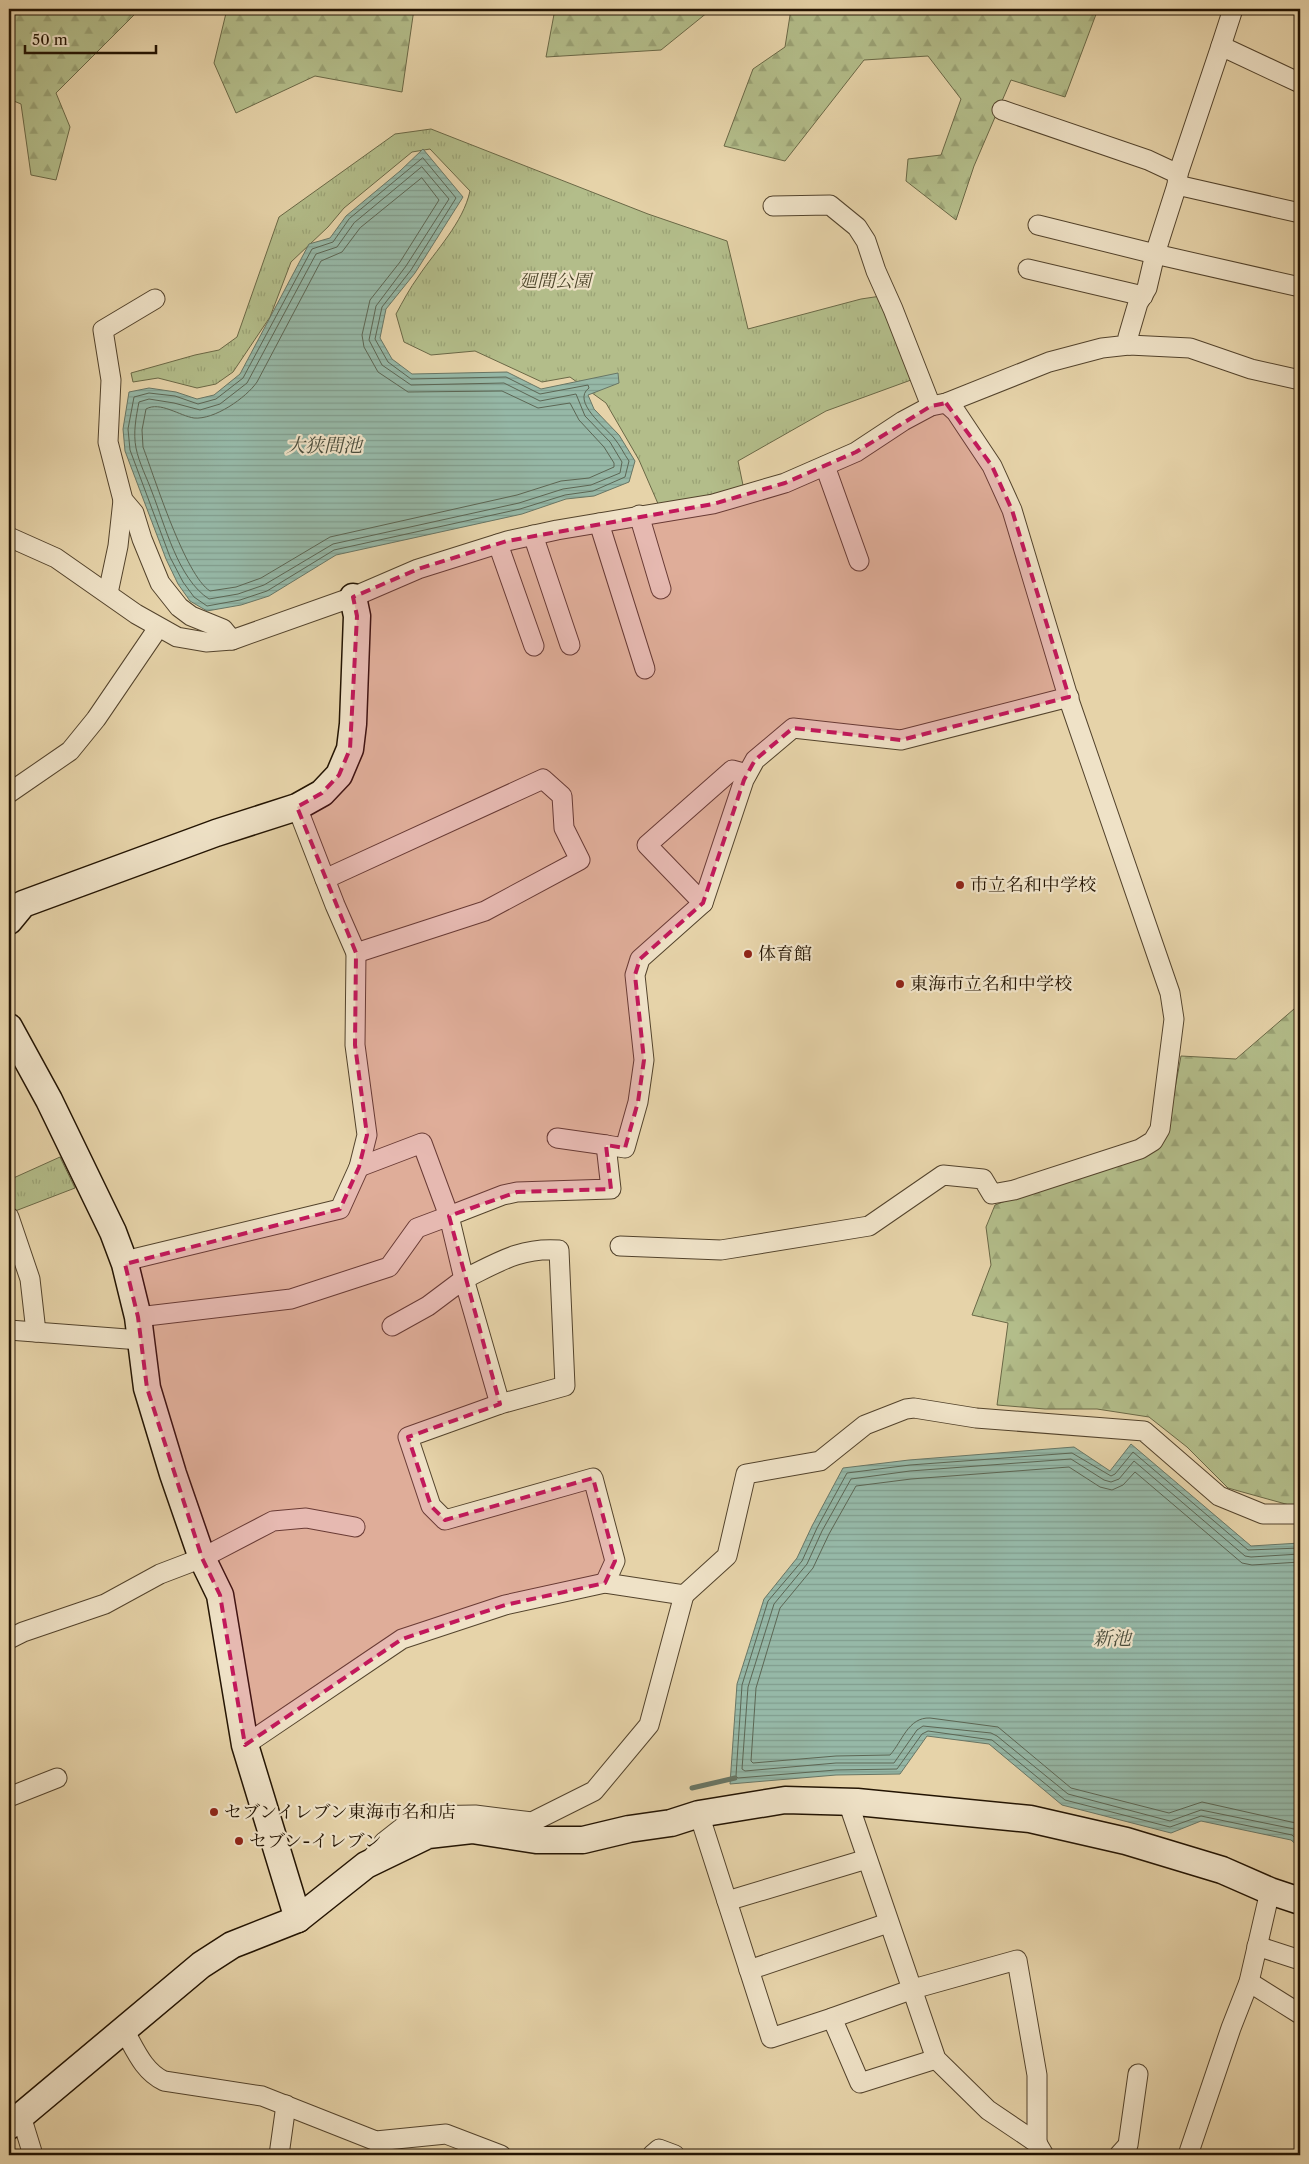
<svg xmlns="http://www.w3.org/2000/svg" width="1309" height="2164" font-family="'Libre Caslon Text','Noto Serif JP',serif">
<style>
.forest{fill:url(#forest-firs);stroke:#6a6846}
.park{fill:url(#park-tufts);stroke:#6a6846}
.water{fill:url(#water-rules);stroke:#687665}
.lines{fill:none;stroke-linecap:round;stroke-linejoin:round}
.shore{stroke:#5c6654;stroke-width:1}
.stream{stroke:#687665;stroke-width:5}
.street-casing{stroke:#53432c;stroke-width:21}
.secondary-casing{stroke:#221302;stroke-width:29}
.street{stroke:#efe2c7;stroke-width:19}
.secondary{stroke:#efe2c7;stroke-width:26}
.marked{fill:#c2185b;fill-opacity:0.2;stroke:#c2185b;stroke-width:4;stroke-dasharray:10 6;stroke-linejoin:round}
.poi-dot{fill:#8f2418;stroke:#efe2c7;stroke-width:2}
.labels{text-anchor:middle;stroke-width:4.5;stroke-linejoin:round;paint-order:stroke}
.park-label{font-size:18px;font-style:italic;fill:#4e462b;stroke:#efe2c7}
.poi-label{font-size:18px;fill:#221302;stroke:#efe2c7;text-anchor:start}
.water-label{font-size:19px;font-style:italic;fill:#4b4d3c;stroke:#efe2c7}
</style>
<defs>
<pattern id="forest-firs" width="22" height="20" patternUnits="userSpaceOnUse" patternTransform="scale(1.25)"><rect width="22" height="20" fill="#b3bd8a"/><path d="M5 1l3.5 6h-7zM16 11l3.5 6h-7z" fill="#9aa275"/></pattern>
<pattern id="park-tufts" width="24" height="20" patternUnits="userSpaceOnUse" patternTransform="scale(1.25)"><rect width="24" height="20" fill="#b3bd8a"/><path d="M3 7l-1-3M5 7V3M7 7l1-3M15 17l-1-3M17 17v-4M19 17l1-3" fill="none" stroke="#9aa275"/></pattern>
<pattern id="water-rules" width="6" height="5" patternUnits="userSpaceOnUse" patternTransform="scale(1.25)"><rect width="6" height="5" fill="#96b8a7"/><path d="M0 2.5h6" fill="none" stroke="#819d8e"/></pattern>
</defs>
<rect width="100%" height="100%" fill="#e6d3a9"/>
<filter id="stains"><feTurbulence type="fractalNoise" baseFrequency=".004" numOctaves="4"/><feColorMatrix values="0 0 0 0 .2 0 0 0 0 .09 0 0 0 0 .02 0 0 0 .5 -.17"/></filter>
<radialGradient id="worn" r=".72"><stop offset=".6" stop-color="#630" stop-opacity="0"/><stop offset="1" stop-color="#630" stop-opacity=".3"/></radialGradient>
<g class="forest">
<polygon points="9,9 140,9 56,93 70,127 56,180 31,175 21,104 9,99"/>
<polygon points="227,9 414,9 402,92 315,76 236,113 214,63"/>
<polygon points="555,9 710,9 708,12 661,50 546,57"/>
<polygon points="791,9 1098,9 1065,97 1011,80 974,166 956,220 906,181 908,159 941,155 961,99 928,56 864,60 785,161 724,146 753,69 785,47"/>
<polygon points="1300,1007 1300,1508 1228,1488 1187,1447 1149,1417 1097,1409 1045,1409 997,1405 1008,1323 972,1315 991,1265 986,1227 995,1205 1045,1186 1149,1152 1163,1143 1168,1126 1181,1056 1236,1059 1294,1009"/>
</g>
<g class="park">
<path d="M431,129L648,214L727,241L748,329L861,299L881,296L922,376L826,411L738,461L744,490L659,506L639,460L606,403L570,377L542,382L475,351L431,355L404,342L396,314C403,301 410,288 418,277C436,250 463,223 470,191L430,149L412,152L344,208L328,227L291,262L270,317L233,372L216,384L197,388L158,378L133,382L131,373L195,355L219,350L237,337L279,217L395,134Z"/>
<polygon points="60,1157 75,1188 10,1213 9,1180"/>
</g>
<g class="water">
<polygon points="423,149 463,197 415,273 386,309 380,338 392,359 412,374 507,372 541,389 618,373 619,383 588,395 594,409 619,435 635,461 629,482 594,496 566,499 522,514 336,555 269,596 241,605 207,611 190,601 178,584 166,559 125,451 123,429 129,392 149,388 176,392 197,399 214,395 240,374 309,244 330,238 346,216 400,171"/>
<polygon points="1131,1444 1251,1546 1300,1543 1300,1848 1291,1840 1201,1821 1171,1833 1062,1805 989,1744 927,1736 900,1774 836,1775 730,1784 737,1684 764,1599 797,1558 812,1526 843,1468 909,1460 1074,1447 1110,1471"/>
</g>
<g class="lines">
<g class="shore">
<path d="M423,158L456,198L411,270L382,307L375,339L388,362L411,379L506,377L540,394L588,385L589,388C571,401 606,428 614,438C620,445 624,454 629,461L625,477L593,491L565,495L520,509L334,550L267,591L240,600L207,606L194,597L183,582L170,557L130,450L128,429L134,397L149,393L175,396L198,404L216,399L243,378L312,249L333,242L349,219Z"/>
<path d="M422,167L449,199L406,266L376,306L369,340L382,365L411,385L504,383L540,401L576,394L585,416L610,442L622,462L620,473L591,485L563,489L519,503L333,544L264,585L238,594L209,599C178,579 165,525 152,492C147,478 139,463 136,448C133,433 136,417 139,402L149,399L174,403L200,410L220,404L247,383L316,254L337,247L354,223Z"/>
<path d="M422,178L439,200L400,262L370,300L362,335L364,347L378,372L408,392L502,391L538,408L570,403L579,420L604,447L614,463V467L589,478L561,481L517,495L330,537L261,578L236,587L210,591C185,575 155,479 143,447L142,430L146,409C160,401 180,416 194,418C214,420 246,398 257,382L321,261L342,252L360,228Z"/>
<polyline points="1300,1548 1248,1550 1133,1452 1115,1474 1111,1476 1072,1453 910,1465 847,1473 817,1528 802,1561 768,1601 742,1685 736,1776 738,1778 836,1770 897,1769 922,1734 928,1731 992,1740 1065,1800 1170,1827 1201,1816 1292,1835 1300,1842"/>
<polyline points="1300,1554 1251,1557 1245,1556 1134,1461 1119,1479 1111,1482 1104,1480 1071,1459 910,1471 851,1479 822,1531 807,1564 774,1604 748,1687 742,1769 745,1771 836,1763 894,1763 917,1730 923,1726 991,1733 997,1736 1068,1794 1170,1821 1201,1810 1294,1829 1300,1833"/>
<path d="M1300,1562L1252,1565L1242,1563L1135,1472L1123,1485L1112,1490L1100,1487L1069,1467L911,1479L856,1486L829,1534L813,1568L780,1608L756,1688L751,1761L753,1763L836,1756L890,1755C902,1742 908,1717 930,1718L998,1727L1071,1788L1169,1813L1202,1802L1300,1824"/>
</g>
<polyline class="stream" points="692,1788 735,1778"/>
<g class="street-casing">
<g id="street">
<polyline points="1221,46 1233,9"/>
<polyline points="1002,110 1148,160 1178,174"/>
<polyline points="1177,185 1300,213"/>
<polyline points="773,206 830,205 857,227 866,241 876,271 893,309 931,406"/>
<polyline points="1038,225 1155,254 1300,287"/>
<polyline points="1028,269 1143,296"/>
<polyline points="155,299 103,330 111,380 108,442 123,500 134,513 142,539 160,583 179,607 191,616 223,629 232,640"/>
<polyline points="1129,345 1128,337 1138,303 1147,288 1155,254 1177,185 1178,174 1221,46 1300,83"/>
<polyline points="825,466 859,561"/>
<polyline points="639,515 661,589"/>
<polyline points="599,523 645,669"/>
<polyline points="533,535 570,645"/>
<polyline points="9,537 56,558 136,614 177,637 206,642 232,640 353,597 418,569 507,541 557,530 713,504 785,483 856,452 903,421 931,406 946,403 1049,362 1102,348 1129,345 1190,348 1251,369 1300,380"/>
<polyline points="498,544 534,646"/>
<polyline points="108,593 118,546 123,500"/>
<polyline points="9,793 70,751 96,719 158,628"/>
<polyline points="325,879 543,779 562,796 564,828 580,860 485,911 356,953"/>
<polyline points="703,903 647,845 732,770 747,774"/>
<polyline points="557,1138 606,1145"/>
<polyline points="359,1167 422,1143 449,1216 503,1195 517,1192 611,1189 606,1145 625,1148 638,1102 644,1060 635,975 640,959 703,903 744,780 755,760 793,728 901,740 1069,697"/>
<polyline points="9,1217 30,1279 36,1332"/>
<polyline points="620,1246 721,1250 869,1226 943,1175 983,1179 992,1194 1014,1190 1140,1149 1153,1141 1160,1129 1174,1019 1170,993 1069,700 1012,510 992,466 956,412 946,403"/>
<polyline points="125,1264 137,1258 340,1209 359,1167 367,1135 355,1045 356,953 335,905 297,807"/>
<path d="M138,1317L291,1299L389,1267L417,1228L449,1216L464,1279C497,1263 521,1247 559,1250L565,1386L500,1404L408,1437L431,1506L445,1520L593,1478L615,1561L605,1583"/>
<polyline points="392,1326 428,1306 464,1279 500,1404"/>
<polyline points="9,1330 140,1340"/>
<polyline points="684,1595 727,1556 746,1474 820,1461 865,1425 906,1409 914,1408 976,1418 1144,1431 1219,1496 1263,1514 1300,1514"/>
<polyline points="9,1639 23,1632 105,1604 160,1574 202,1558 273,1521 306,1518 355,1527"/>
<polyline points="245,1745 402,1639 505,1605 605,1583 684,1595 649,1725 594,1791 532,1822 475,1815 417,1816 384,1842 369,1862"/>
<polyline points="9,1797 57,1778"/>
<polyline points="848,1802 936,2059 988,2110 1037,2143 1044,2155"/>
<polyline points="699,1814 771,2038 832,2018 860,2083 936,2059"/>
<polyline points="727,1901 867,1859"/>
<polyline points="1257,1946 1300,1960"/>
<polyline points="749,1970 888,1923"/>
<polyline points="1249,1982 1300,2014"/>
<polyline points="832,2018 913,1989 1017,1960 1037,2075 1037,2143"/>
<path d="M124,2030C135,2049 143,2071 164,2081L262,2096L376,2141L446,2134L501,2155"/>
<polyline points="21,2116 33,2155"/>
<polyline points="279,2155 286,2105"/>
<polyline points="652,2155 659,2149 675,2155"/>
<polyline points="1119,2155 1128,2145 1138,2074"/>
<polyline points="1188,2155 1231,2028 1249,1982 1270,1891"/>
</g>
</g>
<g class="secondary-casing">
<g id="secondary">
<polyline points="9,921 23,904 216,833 297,807 322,793 339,775 350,749 353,724 357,616 353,597"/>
<polyline points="9,1027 49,1100 113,1232 125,1264 138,1317 147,1388 173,1474 202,1558 220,1595 245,1745 298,1919"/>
<polyline points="9,2126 201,1965 232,1945 298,1919 366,1865 428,1835 472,1830 536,1840 583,1840 629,1829 671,1823 699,1814 785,1800 857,1802 1030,1819 1126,1841 1222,1870 1270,1891 1300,1901"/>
</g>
</g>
<use href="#street" class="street"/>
<use href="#secondary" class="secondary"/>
</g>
<path class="marked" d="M946,403L992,466L1012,510L1069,697L901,740L793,728L755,760L744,780L703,903L640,959L635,975L644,1060L638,1102L625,1148L606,1145L611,1189L517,1192L449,1216L500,1404L408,1437L431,1506L445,1520L593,1478L615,1561L605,1583L505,1605L402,1639L245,1745L220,1595L202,1558L147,1388L138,1317L125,1264L340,1209L359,1167L367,1135L355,1045L356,953L297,807L322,793L339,775L350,749L357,616L353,597L418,569L507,541L713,504L785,483L856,452L931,406Z"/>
<g class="poi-dot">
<circle cx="960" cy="885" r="5"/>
<circle cx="748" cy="954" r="5"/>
<circle cx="900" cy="984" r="5"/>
<circle cx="214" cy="1812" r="5"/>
<circle cx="239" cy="1841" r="5"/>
</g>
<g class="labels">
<g class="park-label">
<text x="555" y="287">廻間公園</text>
</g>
<g class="poi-label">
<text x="970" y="891">市立名和中学校</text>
<text x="758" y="960">体育館</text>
<text x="910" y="990">東海市立名和中学校</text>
<text x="224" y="1818">セブンイレブン東海市名和店</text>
<text x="249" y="1847">セブン-イレブン</text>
</g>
<g class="water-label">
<text x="324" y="452">大狭間池</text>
<text x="1112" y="1645">新池</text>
</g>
</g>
<rect width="1309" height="2164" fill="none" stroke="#e6d3a9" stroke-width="30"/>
<rect x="10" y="10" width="1289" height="2144" fill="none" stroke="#221302" stroke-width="2.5"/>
<rect x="15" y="15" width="1279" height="2134" fill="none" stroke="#221302"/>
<path d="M25 45v8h131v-8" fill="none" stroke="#221302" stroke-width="2.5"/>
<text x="32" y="45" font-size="15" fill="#221302" stroke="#efe2c7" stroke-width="4" paint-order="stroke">50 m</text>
<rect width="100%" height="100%" filter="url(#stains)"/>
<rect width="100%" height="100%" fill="url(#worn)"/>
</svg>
